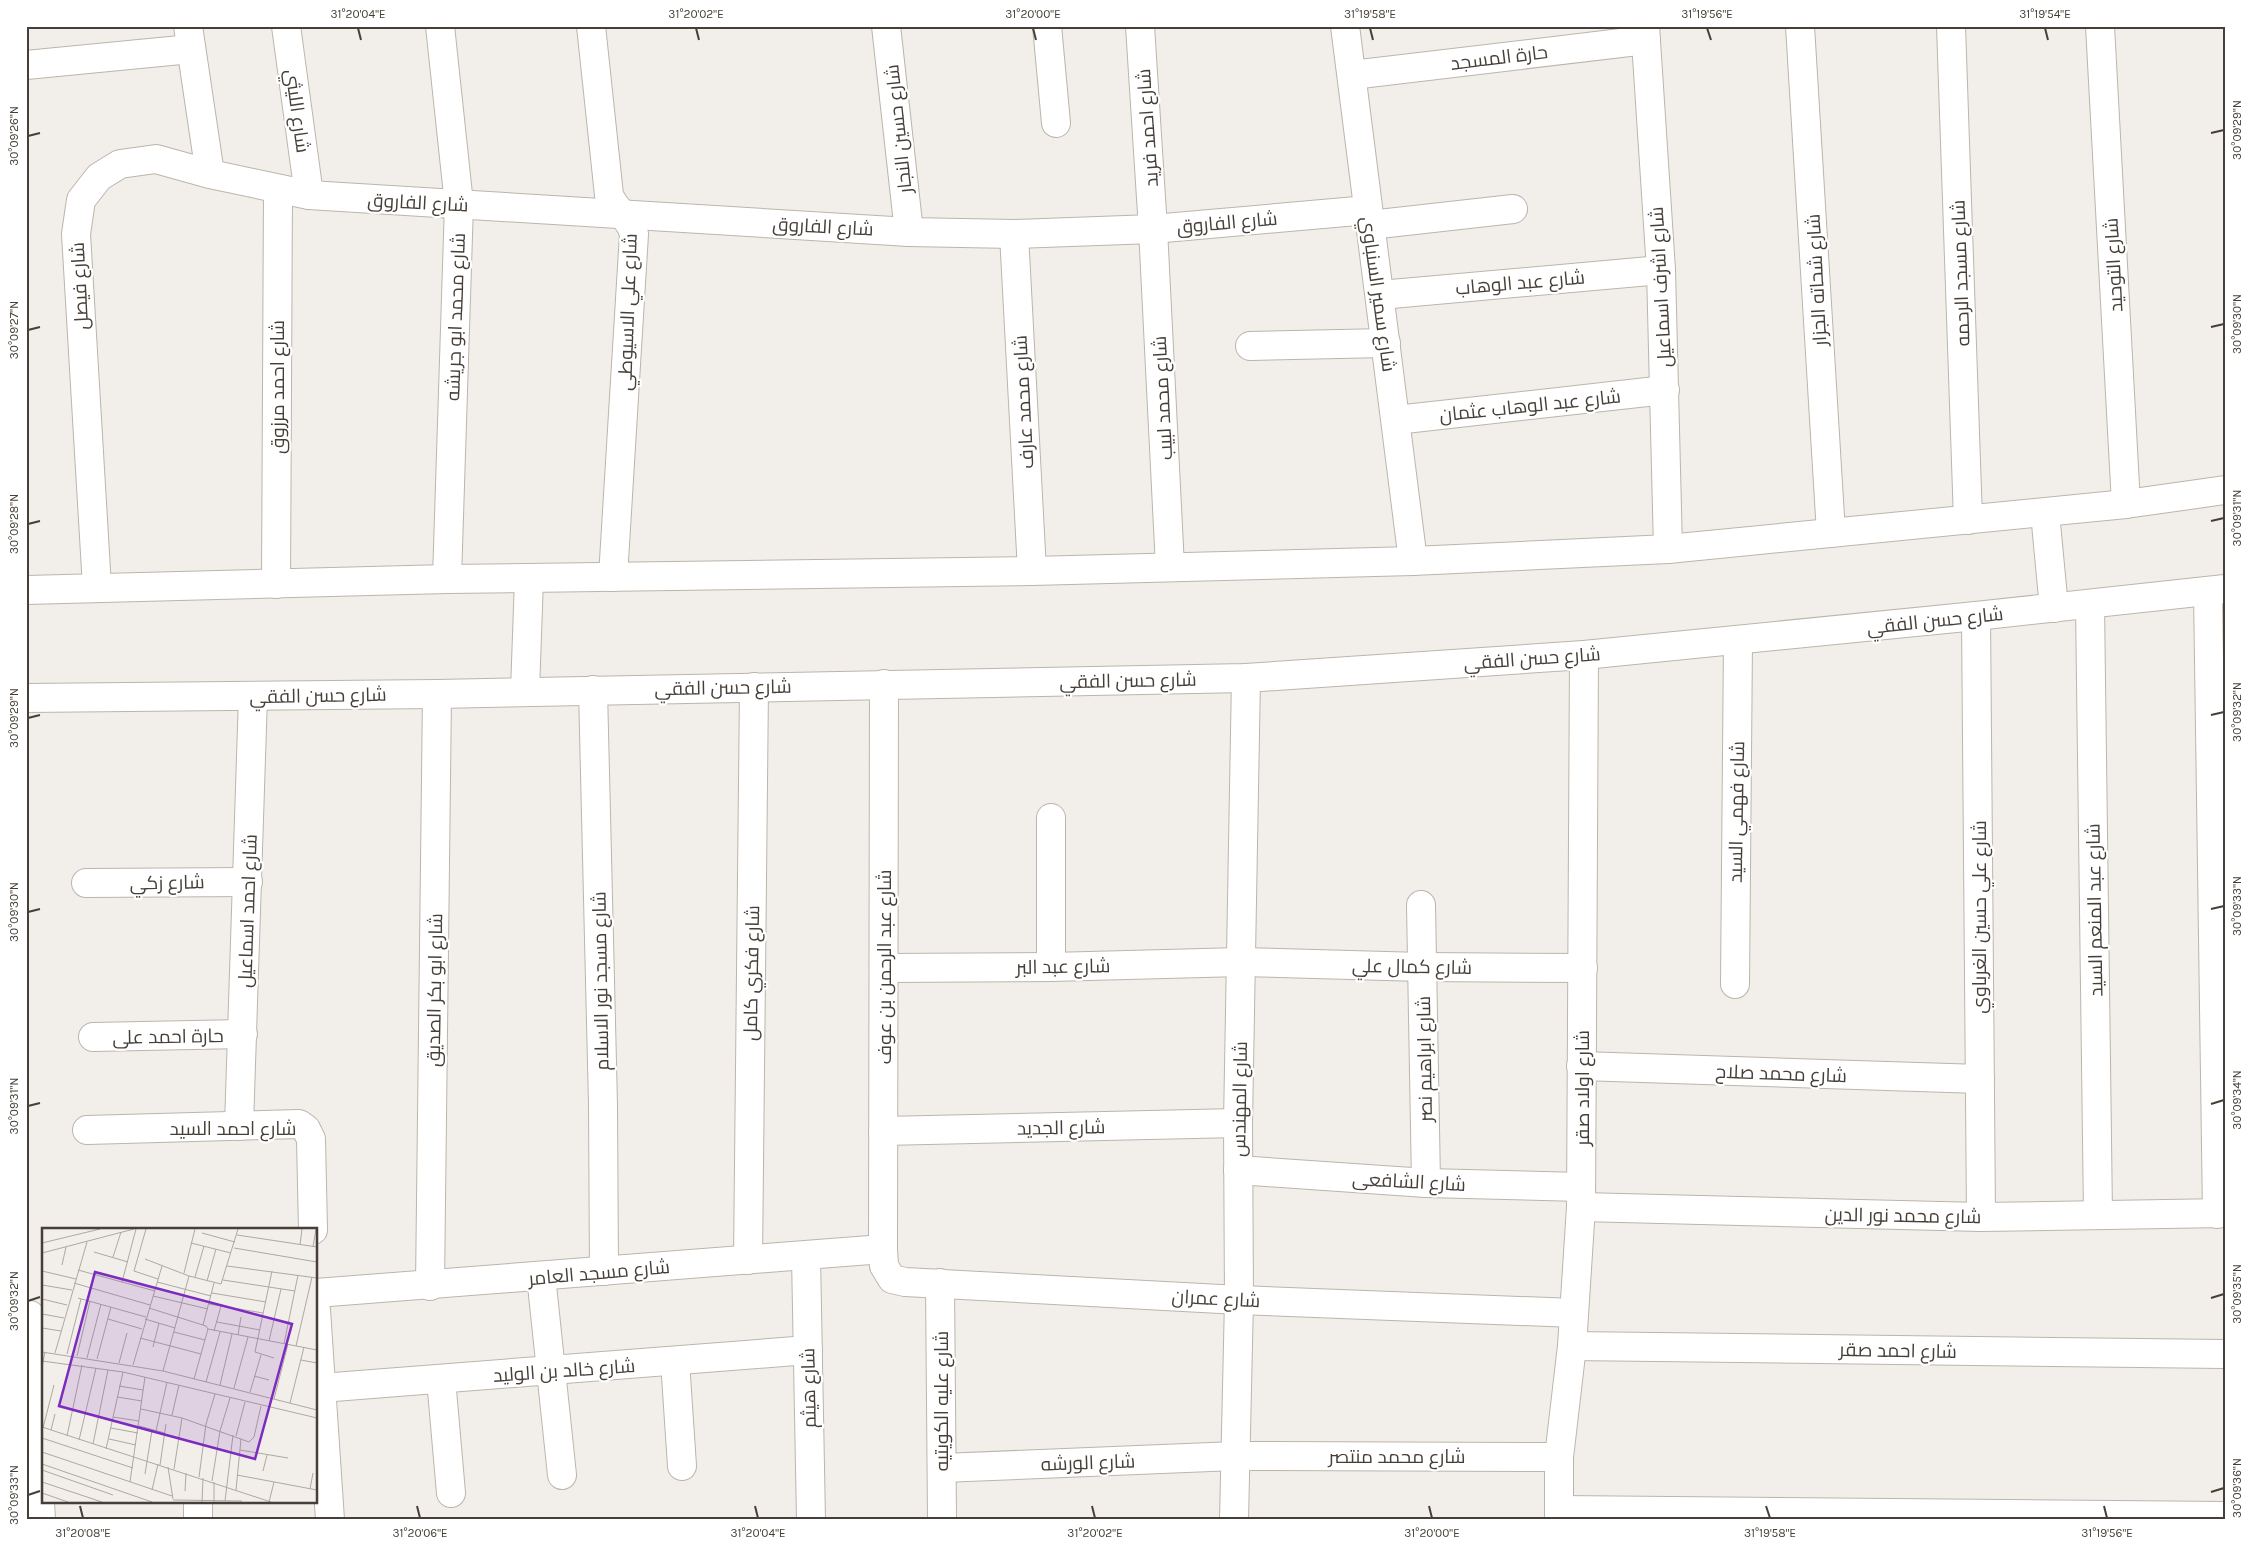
<svg xmlns="http://www.w3.org/2000/svg" width="2251" height="1546" font-family="Karla,Cairo,sans-serif">
<style>
.lines{fill:none;stroke-linecap:round;stroke-linejoin:round}
.minor-casing{stroke:#bdb5ac;stroke-width:30}
.minor{stroke:#fff;stroke-width:28}
.ticks{fill:none;stroke:#453f38;stroke-width:2}
.labels{text-anchor:middle;stroke-width:4.5;stroke-linejoin:round;paint-order:stroke}
.street-label{font-size:19px;fill:#453f38;stroke:#fff}
.inset-road{fill:none;stroke:#ada8a2;stroke-width:1}
.view{fill:#7b2cbf;fill-opacity:0.15;stroke:#7b2cbf;stroke-width:2.5}
.inset-edge{fill:none;stroke:#453f38;stroke-width:2.5}
.neatline{fill:none;stroke:#453f38;stroke-width:2}
.ticks-label{font-size:12px;text-anchor:middle;fill:#453f38}
</style>
<rect width="100%" height="100%" fill="#f2eee9"/>
<g class="lines">
<g class="minor-casing">
<g id="minor">
<polyline points="188,26 210,174"/>
<polyline points="286,26 309,195"/>
<polyline points="440,26 459,204 447,579"/>
<path d="M591,26L609,195C615,211 630,217 634,234L613,577"/>
<polyline points="886,26 909,232"/>
<polyline points="1047,26 1056,123"/>
<polyline points="1140,26 1153,229 1170,567"/>
<polyline points="1345,26 1413,561"/>
<polyline points="1645,26 1661,270 1668,549"/>
<polyline points="1800,26 1831,533"/>
<polyline points="1951,26 1968,520"/>
<polyline points="2100,26 2126,504"/>
<polyline points="26,65 191,49"/>
<polyline points="1352,75 1646,40"/>
<polyline points="1370,225 1513,209"/>
<polyline points="1014,234 1032,571"/>
<polyline points="1380,295 1661,270"/>
<polyline points="1250,346 1386,343"/>
<polyline points="1396,420 1665,390"/>
<polyline points="2045,513 2054,608"/>
<polyline points="276,584 278,190"/>
<polyline points="97,587 76,234 81,200 99,177 120,164 156,159 210,174 309,195 909,232 1014,234 1153,229 1368,210"/>
<polyline points="26,590 447,579 1032,571 1413,561 1668,549 2126,504 2225,490"/>
<polyline points="2208,591 2217,1214"/>
<polyline points="2090,604 2098,1215"/>
<polyline points="1976,616 1981,1217"/>
<polyline points="884,684 883,1249 884,1266 892,1279 905,1282 1239,1300 1574,1313"/>
<polyline points="593,690 603,1105 604,1271"/>
<polyline points="525,691 529,579"/>
<polyline points="26,698 437,694 1246,678 1584,655 1976,616 2225,589"/>
<polyline points="86,883 248,882"/>
<polyline points="1421,905 1426,1183"/>
<polyline points="1051,967 1051,818"/>
<polyline points="884,968 1051,967 1241,962 1422,967 1583,968"/>
<polyline points="1735,984 1738,640"/>
<polyline points="93,1037 243,1034"/>
<polyline points="1581,1066 1980,1079"/>
<polyline points="239,1126 253,696"/>
<polyline points="87,1130 299,1124 306,1129 311,1139 313,1230"/>
<polyline points="883,1131 1238,1123"/>
<polyline points="1238,1170 1426,1183 1581,1187"/>
<polyline points="1581,1207 1981,1217 2225,1213"/>
<polyline points="806,1256 811,1520"/>
<polyline points="748,1260 754,687"/>
<polyline points="541,1276 562,1475"/>
<polyline points="940,1283 942,1520"/>
<polyline points="430,1286 437,694"/>
<polyline points="316,1293 883,1249"/>
<polyline points="316,1310 330,1520"/>
<polyline points="30,1315 41,1520"/>
<polyline points="1572,1346 2225,1354"/>
<polyline points="675,1361 682,1466"/>
<polyline points="441,1379 451,1493"/>
<polyline points="321,1388 808,1350"/>
<polyline points="942,1468 1235,1456 1559,1457"/>
<polyline points="198,1502 198,1520"/>
<polyline points="1560,1510 2225,1516"/>
<polyline points="1234,1520 1239,1300 1238,1123 1246,678"/>
<polyline points="1559,1520 1559,1457 1572,1346 1581,1207 1584,655"/>
</g>
</g>
<use href="#minor" class="minor"/>
</g>
<path class="ticks" d="M358,28L361,40M696,28L699,40M1033,28L1036,40M1370,28L1373,40M1707,28L1711,40M2045,28L2048,40M2211,133L2224,130M28,136L40,133M2211,327L2224,324M28,330L40,327M2211,521L2224,518M28,524L40,521M2211,715L2224,712M28,718L40,715M2211,909L2224,906M28,912L40,909M2211,1104L2224,1100M28,1106L40,1103M2211,1298L2224,1294M28,1301L40,1297M2211,1492L2224,1488M28,1495L40,1491M80,1506L83,1518M417,1506L420,1518M755,1506L758,1518M1092,1506L1095,1518M1429,1506L1432,1518M1766,1506L1770,1518M2104,1506L2107,1518"/>
<g class="labels">
<g class="street-label">
<text transform="translate(1499 57) rotate(-7)" y="7">حارة المسجد</text>
<text transform="translate(298 111) rotate(82)" y="7">شارع الليثي</text>
<text transform="translate(1147 128) rotate(-94)" y="7">شارع احمد فريد</text>
<text transform="translate(898 129) rotate(-96)" y="7">شارع حسين النجار</text>
<text transform="translate(418 202) rotate(3)" y="7">شارع الفاروق</text>
<text transform="translate(1227 222) rotate(-5)" y="7">شارع الفاروق</text>
<text transform="translate(823 226) rotate(3)" y="7">شارع الفاروق</text>
<text transform="translate(2113 265) rotate(-93)" y="7">شارع التوحيد</text>
<text transform="translate(1960 273) rotate(-92)" y="7">شارع مسجد الرحمه</text>
<text transform="translate(1816 280) rotate(-93)" y="7">شارع شحاته الجزار</text>
<text transform="translate(1520 282) rotate(-5)" y="7">شارع عبد الوهاب</text>
<text transform="translate(79 286) rotate(-93)" y="7">شارع فيصل</text>
<text transform="translate(1660 287) rotate(-93)" y="7">شارع اشرف اسماعيل</text>
<text transform="translate(1379 294) rotate(82)" y="7">شارع سمير السنباوي</text>
<text transform="translate(627 312) rotate(-88)" y="7">شارع علي الاسيوطي</text>
<text transform="translate(455 317) rotate(-88)" y="7">شارع محمد ابو جريشه</text>
<text transform="translate(277 387) rotate(-90)" y="7">شارع احمد مرزوق</text>
<text transform="translate(1162 398) rotate(-93)" y="7">شارع محمد لبيب</text>
<text transform="translate(1023 402) rotate(-93)" y="7">شارع محمد عارف</text>
<text transform="translate(1530 405) rotate(-6)" y="7">شارع عبد الوهاب عثمان</text>
<text transform="translate(1935 620) rotate(-6)" y="7">شارع حسن الفقي</text>
<text transform="translate(1532 658) rotate(-4)" y="7">شارع حسن الفقي</text>
<text transform="translate(1128 680) rotate(-1)" y="7">شارع حسن الفقي</text>
<text transform="translate(723 687) rotate(-1)" y="7">شارع حسن الفقي</text>
<text transform="translate(318 695) rotate(-1)" y="7">شارع حسن الفقي</text>
<text transform="translate(1736 812) rotate(-89)" y="7">شارع فهمي السيد</text>
<text transform="translate(167 882) rotate(-1)" y="7">شارع زكي</text>
<text transform="translate(2094 910) rotate(-91)" y="7">شارع عبد المنعم السيد</text>
<text transform="translate(247 911) rotate(-88)" y="7">شارع احمد اسماعيل</text>
<text transform="translate(1979 917) rotate(-90)" y="7">شارع علي حسين الغرباوي</text>
<text transform="translate(1063 966) rotate(-1)" y="7">شارع عبد البر</text>
<text transform="translate(1412 966) rotate(1)" y="7">شارع كمال علي</text>
<text transform="translate(884 967) rotate(-90)" y="7">شارع عبد الرحمن بن عوف</text>
<text transform="translate(751 973) rotate(-89)" y="7">شارع فكري كامل</text>
<text transform="translate(600 981) rotate(-91)" y="7">شارع مسجد نور الاسلام</text>
<text transform="translate(434 990) rotate(-89)" y="7">شارع ابو بكر الصديق</text>
<text transform="translate(168 1036) rotate(-1)" y="7">حارة احمد على</text>
<text transform="translate(1424 1059) rotate(-91)" y="7">شارع ابراهيم نصر</text>
<text transform="translate(1781 1073) rotate(2)" y="7">شارع محمد صلاح</text>
<text transform="translate(1582 1088) rotate(-90)" y="7">شارع اولاد صقر</text>
<text transform="translate(1239 1099) rotate(-89)" y="7">شارع المهندس</text>
<text transform="translate(1061 1127) rotate(-1)" y="7">شارع الجديد</text>
<text x="233" y="1135">شارع احمد السيد</text>
<text transform="translate(1409 1181) rotate(3)" y="7">شارع الشافعى</text>
<text transform="translate(1903 1215) rotate(1)" y="7">شارع محمد نور الدين</text>
<text transform="translate(599 1272) rotate(-5)" y="7">شارع مسجد العامر</text>
<text transform="translate(1216 1298) rotate(3)" y="7">شارع عمران</text>
<text transform="translate(1898 1350) rotate(1)" y="7">شارع احمد صقر</text>
<text transform="translate(564 1370) rotate(-4)" y="7">شارع خالد بن الوليد</text>
<text transform="translate(808 1388) rotate(-91)" y="7">شارع هيثم</text>
<text transform="translate(941 1401) rotate(-90)" y="7">شارع عليه الكويتيه</text>
<text x="1397" y="1463">شارع محمد منتصر</text>
<text transform="translate(1088 1462) rotate(-2)" y="7">شارع الورشه</text>
</g>
</g>
<g transform="translate(42 1228)">
<rect width="275" height="275" fill="#f2eee9"/>
<path class="inset-road" d="M104,1L92,43L116,51M160,5L193,14M195,7L275,19M0,15L58,1M149,15L189,25M258,17L260,1M271,19L274,1M192,20L275,34M52,24L86,34M0,25L92,1M71,29L79,4M103,31L147,48L179,56L196,1M20,37L24,19M185,38L275,50M36,42L113,63M0,43L34,51M230,43L213,124L232,130M142,45L153,1M153,49L162,18M181,52L253,63M165,53L174,21M80,54L94,1M115,54L169,68M32,55L108,77M0,57L30,62M170,65L224,74M111,68L166,81M36,70L104,89M0,71L25,77M167,76L221,85M107,80L164,98L166,101M0,86L22,90M66,91L100,101M103,91L133,100M175,94L218,102M161,97L172,55M0,100L19,103M166,101L275,122M172,103L179,78M132,104L163,112M196,107L199,89M98,110L159,126M227,113L239,61M242,116L256,47M254,118L270,49M111,119L117,95M0,124L121,143L275,182M13,125L45,14M25,126L39,71M35,128L48,73M45,130L59,76M55,131L69,79M259,132L275,135M0,133L81,144L275,190M77,135L85,105M91,137L120,38M0,139L3,124M121,143L147,48M212,148L227,152M152,151L166,101M164,154L178,104M178,157L190,106M77,158L101,162M192,160L206,109M208,164L219,127M75,169L100,173M232,171L246,116M248,175L262,119M99,181L140,190L207,214L212,209L219,178M130,187L137,157M71,189L97,193M97,198L123,205M0,199L229,274M1,200L12,157M69,200L96,205M9,202L13,186M114,203L125,154M25,208L40,137M194,208L203,174M0,210L91,240M67,211L94,217M37,212L54,140M51,216L66,142M64,221L81,144M198,222L246,230M0,224L130,268M0,236L110,274M118,237L124,196M126,239L131,271M132,241L140,190M0,242L71,267M221,243L225,227M103,246L110,202M195,247L275,262M157,249L164,196L173,166M170,253L178,203L188,170M0,254L60,274M88,254L103,149M268,261L271,245M110,262L116,236M194,262L199,211M143,263L144,245M0,265L26,274M131,272L200,273M183,273L191,207M160,274L161,250M172,274V254M227,274L232,254"/>
<path class="view" d="M53,44L250,96L213,231L17,178Z"/>
<rect width="275" height="275" class="inset-edge"/>
</g>
<rect width="2251" height="1546" fill="none" stroke="#ffffff" stroke-width="55"/>
<rect x="28" y="28" width="2196" height="1490" class="neatline"/>
<g class="ticks-label">
<text x="358" y="18">31°20'04"E</text>
<text x="696" y="18">31°20'02"E</text>
<text x="1033" y="18">31°20'00"E</text>
<text x="1370" y="18">31°19'58"E</text>
<text x="1707" y="18">31°19'56"E</text>
<text x="2045" y="18">31°19'54"E</text>
<text transform="translate(2237 130) rotate(-90)" y="4">30°09'29"N</text>
<text transform="translate(14 136) rotate(-90)" y="4">30°09'26"N</text>
<text transform="translate(2237 324) rotate(-90)" y="4">30°09'30"N</text>
<text transform="translate(14 330) rotate(-90)" y="4">30°09'27"N</text>
<text transform="translate(2237 518) rotate(-90)" y="4">30°09'31"N</text>
<text transform="translate(14 524) rotate(-90)" y="4">30°09'28"N</text>
<text transform="translate(2237 712) rotate(-90)" y="4">30°09'32"N</text>
<text transform="translate(14 718) rotate(-90)" y="4">30°09'29"N</text>
<text transform="translate(2237 906) rotate(-90)" y="4">30°09'33"N</text>
<text transform="translate(14 912) rotate(-90)" y="4">30°09'30"N</text>
<text transform="translate(2237 1100) rotate(-90)" y="4">30°09'34"N</text>
<text transform="translate(14 1106) rotate(-90)" y="4">30°09'31"N</text>
<text transform="translate(2237 1294) rotate(-90)" y="4">30°09'35"N</text>
<text transform="translate(14 1301) rotate(-90)" y="4">30°09'32"N</text>
<text transform="translate(2237 1488) rotate(-90)" y="4">30°09'36"N</text>
<text transform="translate(14 1495) rotate(-90)" y="4">30°09'33"N</text>
<text x="83" y="1537">31°20'08"E</text>
<text x="420" y="1537">31°20'06"E</text>
<text x="758" y="1537">31°20'04"E</text>
<text x="1095" y="1537">31°20'02"E</text>
<text x="1432" y="1537">31°20'00"E</text>
<text x="1770" y="1537">31°19'58"E</text>
<text x="2107" y="1537">31°19'56"E</text>
</g>
</svg>
